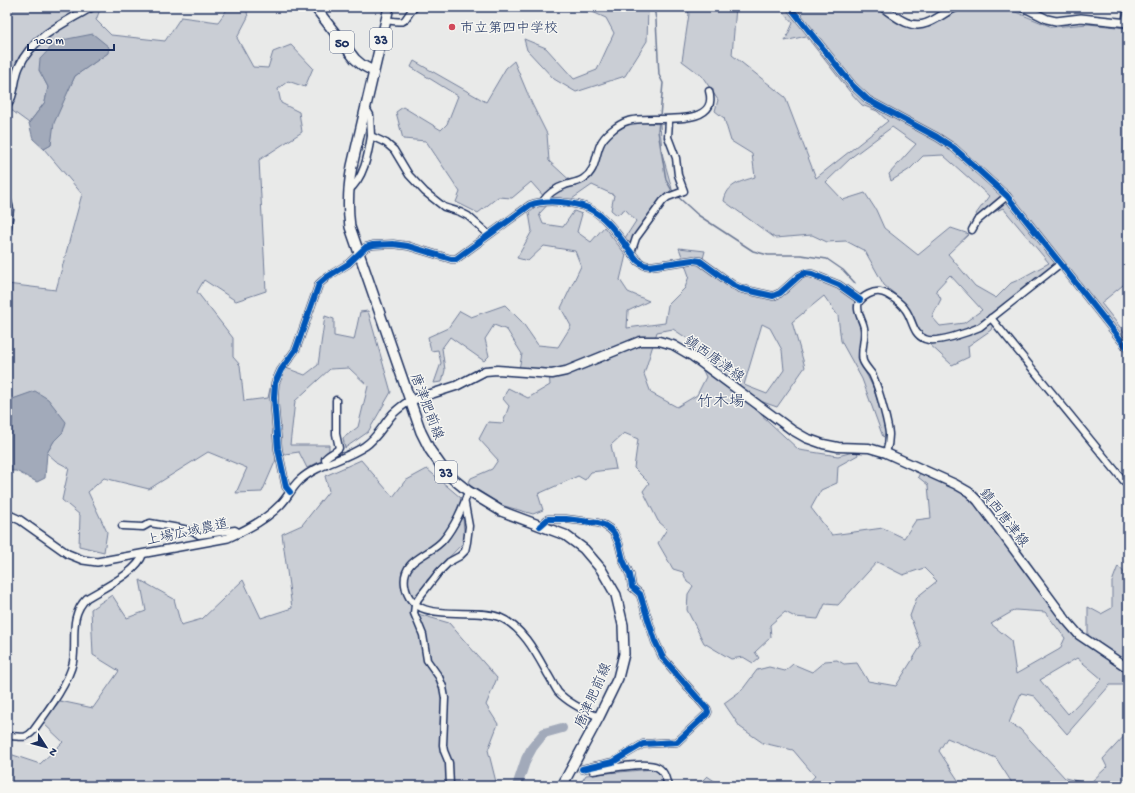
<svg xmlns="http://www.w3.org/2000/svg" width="1135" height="793" font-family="'Gochi Hand','Klee One',sans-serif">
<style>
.green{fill:#caced5;stroke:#727e9a;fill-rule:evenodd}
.water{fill:#a2aaba;stroke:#6c7995}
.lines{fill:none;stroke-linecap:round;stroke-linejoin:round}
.stream{stroke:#6c7995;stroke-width:1.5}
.river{stroke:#a2aaba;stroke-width:10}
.minor-casing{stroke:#1b2f5e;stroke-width:9}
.tertiary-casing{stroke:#1b2f5e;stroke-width:10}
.secondary-casing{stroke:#1b2f5e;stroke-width:11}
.primary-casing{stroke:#1b2f5e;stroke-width:12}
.minor{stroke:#f6f6f2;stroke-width:6}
.tertiary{stroke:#f6f6f2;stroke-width:7}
.secondary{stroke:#f6f6f2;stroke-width:8}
.primary{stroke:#f6f6f2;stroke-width:9}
.cycleway-casing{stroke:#f6f6f2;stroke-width:8}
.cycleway{stroke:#0057b8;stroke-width:6}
.poi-dot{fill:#d1495b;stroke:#f6f6f2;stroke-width:1.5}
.labels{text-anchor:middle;stroke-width:3;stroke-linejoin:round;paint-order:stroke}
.shield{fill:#f6f6f2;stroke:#5d6b8a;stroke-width:1}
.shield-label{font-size:13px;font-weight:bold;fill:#1b2f5e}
.poi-label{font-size:14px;fill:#1b2f5e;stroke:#f6f6f2;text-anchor:start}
.street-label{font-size:14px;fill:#1b2f5e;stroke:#f6f6f2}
.quarter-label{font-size:16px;fill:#1b2f5e;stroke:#f6f6f2}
</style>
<rect width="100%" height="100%" fill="#e9eae9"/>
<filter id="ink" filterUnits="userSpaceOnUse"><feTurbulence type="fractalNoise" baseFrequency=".025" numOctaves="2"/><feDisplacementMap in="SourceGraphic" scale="8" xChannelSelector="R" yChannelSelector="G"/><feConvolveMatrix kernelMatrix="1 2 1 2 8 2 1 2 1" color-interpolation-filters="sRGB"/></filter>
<g filter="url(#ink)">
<g class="green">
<polygon points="7,7 101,7 96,20 111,35 165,41 181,17 218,22 229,7 246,7 248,17 237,38 253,67 268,68 273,52 291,45 313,68 305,87 288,81 278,89 281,103 299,112 302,132 259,160 266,291 236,301 204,280 197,292 233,338 233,357 240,365 244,401 268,398 271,384 286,368 305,375 318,365 325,316 334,319 334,336 354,340 360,312 368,311 391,392 368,432 345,448 343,438 358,427 368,386 349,368 330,369 295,401 290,445 329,445 329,457 307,468 299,452 278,455 262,492 236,493 247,468 208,452 149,489 104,478 88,492 107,532 104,552 79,546 80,515 62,500 69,468 56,461 47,453 54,441 63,432 35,392 7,401 7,284 56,290 82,194 44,149 51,145 53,123 75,76 108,53 39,70 48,87 45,102 29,123 7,107"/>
<polygon points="581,7 648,7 647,41 625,76 576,92 554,79 527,50 524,39 546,48 574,79 597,70 614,33 606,18"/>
<path d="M687,7H736L732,55L785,97L816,178L888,121L877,111L862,105L850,92L806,36L785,41L793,23L779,7H875L903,26L923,27L955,10L1013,11L1052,27L1088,24L1126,28L1128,25V281L1101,303L1128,337V344L1112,331L1062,263L997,312L991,330L968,346L969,357L952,365L914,330L903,301L884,285L865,251L846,241L827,242L812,235L775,238L724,201C727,184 740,182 755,177L752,154L731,141L724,118L715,111L718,100L702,76L682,61L689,14ZM892,127L916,144L889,174L891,181L910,169L923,156L943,155L989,196L976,214L979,219L1003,208L1049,263L1016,281L1011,283L996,298L975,286L948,254L969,234L951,228L918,255L884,228L876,210L865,193L843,200L826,182L853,156ZM950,275L982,310L964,323L940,326L932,317L941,299L936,290Z"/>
<path d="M414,61L486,102L506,68L514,61L532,104L547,134L549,161L576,186L592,176L604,144L620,126L639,122L660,124L662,153L672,189L661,200L630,243L625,238L636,221L625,209L617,215L611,210L614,195L592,185L572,199L552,200L539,214L543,224L563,227L574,211L582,214L577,232L591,242L604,227L626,255L620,280L628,292L649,301L628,311L627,328L665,323L668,305L685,288L689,276L679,248L705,251L701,266L737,292L775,298L787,293L797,280L808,276L839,287L856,300L855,312L862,328L858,358L873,387L888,433L883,437L862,379L841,341L838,316L824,296L792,322L805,367L777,407L760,401L755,409L799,450L838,456L857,451L858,455L838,466L837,483L821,490L811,508L832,535L883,528L904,538L916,520L931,518L928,485L918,477L921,471L963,491L978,505L1066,627L1088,635V607L1101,614L1112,608V582L1118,566L1128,577V692L1124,685H1110L1067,734L1034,696L1021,693L1009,723L1020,729L1065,778L1089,784L1107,767L1103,759L1128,732V786H1014L996,758L947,738L939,751L962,786H806L815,776L793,750L763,743L740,727L724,703L742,690L757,670L769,667L785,671L793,664L812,672L825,661L837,660L844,664L857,663L868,681L896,686L921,646L910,616L917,597L937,581L924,568L903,575L877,562L838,605L825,604L818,619L795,617L785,612L770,625L771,637L755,652L759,658L753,663L743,657L731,659L704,643L687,610L688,594L693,586L687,582L683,572L673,569L658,543L667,529L658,521L643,491L649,483L634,468L638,439L624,433L611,445L616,469L591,472L585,480L578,476L538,494L543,510L533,514L501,505L468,484L471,478L492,469L498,460L479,439L488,422L503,423L509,406L503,399L508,388L528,398L550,385L549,373L519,369L522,354L507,330L494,325L485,339L489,356L484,361L450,337L442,348L445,370L442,382L434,383L441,363L438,350L431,351L428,337L448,328L460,311L471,317L505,305L522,322L538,345L558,347L571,326L561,308L581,266L575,251L544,246L528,261L517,258L532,231L529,213L546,199L531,182L512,198L498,197L478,213L456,202L460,192L426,141L403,139L396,112L403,107L441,130L447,124L458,96L411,67ZM762,324L770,328L782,350L784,370L767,394L744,385ZM673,329L688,339L706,377L697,395L677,407L651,393L644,374L657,332ZM1015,610L1045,612L1065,638L1060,649L1016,674L1011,640L991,624ZM1077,658L1102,679L1068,714L1040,680Z"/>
<polygon points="361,460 393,497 405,481 427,469 461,498 465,541 427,580 418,614 449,623 497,678 486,705 498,724 488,750 497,786 7,786 7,753 40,764 63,742 42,722 60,701 93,708 119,671 93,655 91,609 112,595 127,618 146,611 140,580 174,599 181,625 202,619 243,580 261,618 292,608 282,534 302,525 329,491 325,476"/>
<polygon points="653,769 662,775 665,785 672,786 579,786 586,775"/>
<polygon points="707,776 722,786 697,786"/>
</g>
<g class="water">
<polygon points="93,34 109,47 108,53 75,76 54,123 51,145 44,149 33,139 29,123 45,102 48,87 39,70 40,59 57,41"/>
<polygon points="35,391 48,399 66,422 63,432 54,441 47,453 45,478 37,482 16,471 7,471 7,401"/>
</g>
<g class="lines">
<g class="stream">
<polyline points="654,7 656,20 659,75 663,83 660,116"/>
<polyline points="659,122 658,131 666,180 671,189 675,193"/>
<polyline points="677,196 698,215 753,251 768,255 801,255 827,259 843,270 855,283"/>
</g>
<polyline class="river" points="517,786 526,759 532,748 544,733 562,728"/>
<g class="minor-casing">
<g id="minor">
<polyline points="790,7 853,86 868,100 937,137 954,148 1007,196 1128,349"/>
<path d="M386,20C412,24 400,21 415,7"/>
<polyline points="1125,23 1128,7"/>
<polyline points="366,108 370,115 371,136 386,143 394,150 409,175 425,192 444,207 460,212 468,216 487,233 490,234"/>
<path d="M348,191C364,179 368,155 371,136"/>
<polyline points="7,198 10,209 7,235"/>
<path d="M543,201C547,195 556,188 563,186C569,183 577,183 583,179C596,171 595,157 600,145C604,135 618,124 628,121C646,114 721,131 709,91"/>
<polyline points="972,230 977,221 1007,196"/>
<polyline points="631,253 636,238 663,201 668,197 684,191 678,175 676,158 668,137 669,120"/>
<polyline points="991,318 1128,486"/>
<path d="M886,453C888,447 889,442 889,435C889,430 887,423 886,418C882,403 879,388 872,374C869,370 865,366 863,361C860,350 866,339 864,328C863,320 855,311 859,302C863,296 873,291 880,292C888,293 901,303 905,309C913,319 912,334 925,339C936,344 969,332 980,327L1060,264"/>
<path d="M327,465L325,459C328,454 335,453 339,448L336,434V400"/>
<path d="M468,491C464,506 454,527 444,539C431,556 401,558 405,585C411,627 470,606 499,617C522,626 536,653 547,673C551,679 554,686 558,692C568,703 585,711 599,717"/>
<path d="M290,492L286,487L278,449L274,398L275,383L281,370L296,349L319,284L327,277L348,264L366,247L373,245L393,244L408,246L451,259H456L530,205C541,201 549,201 560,202C570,203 579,204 588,208C610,218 623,244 638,261L644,265L650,266L693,260L700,261L733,285L742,289L773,296L780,293L799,276L805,273L812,274L839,285L860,300"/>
<polyline points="122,526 143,527 150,523 179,528 193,531 199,535 235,530 240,533"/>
<polyline points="540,526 548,519 566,519 598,523 604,525 610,529 614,533 619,544 623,560 630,575 632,587 640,594 655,641 663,658 707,709 708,712 707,714 677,742 643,744 613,762 582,769"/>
<path d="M7,736C19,735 24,741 33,731C46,713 69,683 73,662C77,640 68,616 87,598C103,588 138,572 143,554"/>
<path d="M593,771C607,769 646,761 657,767C665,771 666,779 668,786"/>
<polyline points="450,786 449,763 444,751 443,745 445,698 443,687 439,677 427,660 423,635 414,613 415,605 418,599 439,572 449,562 460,556 465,551 467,542 469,526 465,504"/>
</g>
</g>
<g class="tertiary-casing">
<g id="tertiary">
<path d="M882,7C895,16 910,30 927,23C938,19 946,11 957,7"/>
<polyline points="1020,7 1029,10 1047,19 1056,21 1081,18 1128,23"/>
<path d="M7,106C16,93 13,81 19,67C32,37 65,22 92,7"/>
<path d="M7,514L20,520L68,554L83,560L97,562L228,538C246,530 267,519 281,504C288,497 292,487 300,480C317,464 345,460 365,446C376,439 382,427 391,416C396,410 402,406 409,401"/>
</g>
</g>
<g class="secondary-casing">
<polyline id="secondary" points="409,401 456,386 485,371 497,370 552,374 566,371 640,341 659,341 673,345 692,356 792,430 806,438 823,444 838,447 869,448 886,453 955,484 969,492 978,501 1066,620 1079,635 1128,668"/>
</g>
<g class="primary-casing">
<g id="primary">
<polyline points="315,7 355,59 362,65 373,71"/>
<path d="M389,7L352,166C348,188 347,205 350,227L421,432L430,450L447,474L468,491L501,511L565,535L584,549L601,569L616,595L623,625L624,654L618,678L599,717L562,786"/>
</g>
</g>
<use href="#minor" class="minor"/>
<use href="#tertiary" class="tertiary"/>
<use href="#secondary" class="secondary"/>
<use href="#primary" class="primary"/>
<g class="cycleway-casing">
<g id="cycleway">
<polyline points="790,7 853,86 868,100 937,137 954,148 1007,196 1128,349"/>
<path d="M290,492L286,487L278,449L274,398L275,383L281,370L296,349L319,284L327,277L348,264L366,247L373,245L393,244L408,246L451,259H456L530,205C541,201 549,201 560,202C570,203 579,204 588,208C610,218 623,244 638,261L644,265L650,266L693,260L700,261L733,285L742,289L773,296L780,293L799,276L805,273L812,274L839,285L860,300"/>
<polyline points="540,526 548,519 566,519 598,523 604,525 610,529 614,533 619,544 623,560 630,575 632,587 640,594 655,641 663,658 707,709 708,712 707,714 677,742 643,744 613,762 582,769"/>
</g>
</g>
<use href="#cycleway" class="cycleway"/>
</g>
</g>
<circle class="poi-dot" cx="452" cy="27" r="4"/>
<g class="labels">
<g class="shield">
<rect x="370" y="28" width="22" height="22" rx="3"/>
<rect x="330" y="31" width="24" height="22" rx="3"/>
<rect x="435" y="461" width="22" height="22" rx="3"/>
</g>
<g class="shield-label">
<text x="381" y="44">33</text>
<text x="342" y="47">50</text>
<text x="446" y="477">33</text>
</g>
<g class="poi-label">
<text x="460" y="32">市立第四中学校</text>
</g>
<g class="street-label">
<text transform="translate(715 358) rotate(35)" y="5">鎮西唐津線</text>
<text transform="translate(428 406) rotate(69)" y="5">唐津肥前線</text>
<text transform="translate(1005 517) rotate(52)" y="5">鎮西唐津線</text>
<text transform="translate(187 531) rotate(-12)" y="5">上場広域農道</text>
<text transform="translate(592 695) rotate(-66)" y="5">唐津肥前線</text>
</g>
<g class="quarter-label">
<text x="721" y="406">竹木場</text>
</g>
</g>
<rect width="1135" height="793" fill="none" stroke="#f6f6f2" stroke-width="24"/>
<rect x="12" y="12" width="1111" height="769" fill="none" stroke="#1b2f5e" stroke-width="1.5" filter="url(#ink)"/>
<g transform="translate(46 747) rotate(126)" stroke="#f6f6f2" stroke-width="3" paint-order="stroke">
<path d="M0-3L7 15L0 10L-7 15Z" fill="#1b2f5e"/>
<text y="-6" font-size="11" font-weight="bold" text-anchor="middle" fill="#1b2f5e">N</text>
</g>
<path d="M28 44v6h86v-6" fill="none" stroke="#1b2f5e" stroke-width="2"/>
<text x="34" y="44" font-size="12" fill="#1b2f5e" stroke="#f6f6f2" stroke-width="3" paint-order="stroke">100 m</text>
</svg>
